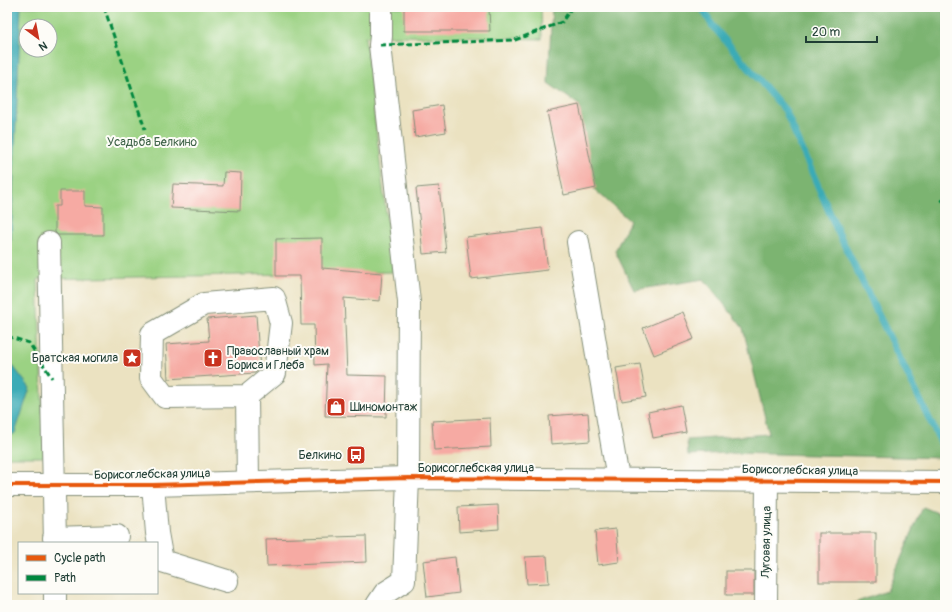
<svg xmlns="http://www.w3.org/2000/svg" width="952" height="612" font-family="Pangolin,sans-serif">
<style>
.green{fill:#9bd283;stroke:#5d885c;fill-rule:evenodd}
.forest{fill:#7cb471;stroke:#4e7852}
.water{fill:#3aabb6;stroke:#2c7475}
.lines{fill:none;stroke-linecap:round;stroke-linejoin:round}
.stream{stroke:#3aabb6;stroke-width:7}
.building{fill:#f6aaa3}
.minor-casing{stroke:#85907a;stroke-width:24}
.minor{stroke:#fff;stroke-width:22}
.quiet{stroke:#00873e;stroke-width:3;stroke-dasharray:6 3;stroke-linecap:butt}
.cycleway-casing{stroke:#fdfcf7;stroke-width:6}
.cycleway{stroke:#e8590c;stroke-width:4}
.labels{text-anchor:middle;stroke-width:4;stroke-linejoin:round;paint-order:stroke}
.park-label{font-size:12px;fill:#3e6248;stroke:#fdfcf7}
.poi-label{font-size:12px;fill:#1f3d34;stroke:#fdfcf7;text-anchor:start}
.street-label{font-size:12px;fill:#1f3d34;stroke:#fdfcf7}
</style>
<rect width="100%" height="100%" fill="#fdfcf7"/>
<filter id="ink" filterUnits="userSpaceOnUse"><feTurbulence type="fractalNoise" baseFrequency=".025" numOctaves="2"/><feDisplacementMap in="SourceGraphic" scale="8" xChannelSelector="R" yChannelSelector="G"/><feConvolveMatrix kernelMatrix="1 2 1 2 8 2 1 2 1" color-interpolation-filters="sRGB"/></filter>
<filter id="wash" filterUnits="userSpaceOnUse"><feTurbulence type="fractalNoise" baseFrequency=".012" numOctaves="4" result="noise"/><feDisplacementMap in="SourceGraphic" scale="16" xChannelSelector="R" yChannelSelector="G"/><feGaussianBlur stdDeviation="0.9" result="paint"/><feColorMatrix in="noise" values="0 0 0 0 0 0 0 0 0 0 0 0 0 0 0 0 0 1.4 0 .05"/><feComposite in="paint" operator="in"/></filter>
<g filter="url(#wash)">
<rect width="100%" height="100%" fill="#ebe2c1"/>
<path class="green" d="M7,7H541L542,39L401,36L365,37L393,272L38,279L44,457H7ZM26,26H50V50H26Z"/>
<g class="forest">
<polygon points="552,7 945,7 945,458 728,453 688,455 687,440 769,434 743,328 704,279 634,290 615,251 630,221 594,189 579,105 548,83"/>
<polygon points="923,507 945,516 945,605 849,605 887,591"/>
</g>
<g class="water">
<polygon points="7,7 21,7 11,241 7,240"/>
<polygon points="7,361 9,361 30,388 15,433 7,438"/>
</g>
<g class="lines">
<polyline class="stream" points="702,7 712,25 785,110 838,232 945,451"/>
</g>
<g id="blocks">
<g class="building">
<polygon points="404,7 489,7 490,31 404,31"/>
<polygon points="442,105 446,132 415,137 412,110"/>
<polygon points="579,105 596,188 564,195 547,112"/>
<polygon points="224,172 241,173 240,211 171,208 173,184 223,186"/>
<polygon points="439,186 446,252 423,254 416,188"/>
<polygon points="60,191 85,191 85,206 103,207 103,235 58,235 55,232 55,206 60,206"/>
<polygon points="543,228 548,270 471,279 466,237"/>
<polygon points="322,238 322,268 382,273 380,301 344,298 347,375 387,376 386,417 325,416 327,364 315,365 314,325 301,325 300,276 276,276 276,239"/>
<polygon points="683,312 694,339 654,355 643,328"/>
<polygon points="256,315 260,369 255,373 168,379 166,344 209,341 207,319"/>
<polygon points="640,364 646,397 622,401 616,368"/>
<polygon points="681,405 686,432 653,438 648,412"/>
<polygon points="588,413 590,441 551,444 549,416"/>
<polygon points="490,418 491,447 434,450 432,421"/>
<polygon points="498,505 499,529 459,532 458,507"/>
<polygon points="616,529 619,562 598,565 595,531"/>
<rect x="819" y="533" width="57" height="49"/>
<polygon points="366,536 367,562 267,566 266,539"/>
<polygon points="547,556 549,583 527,584 525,557"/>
<polygon points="455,557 459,593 427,597 423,561"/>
<rect x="726" y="571" width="28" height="24"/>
</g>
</g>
</g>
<g filter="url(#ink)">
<use href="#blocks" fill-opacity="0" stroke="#85907a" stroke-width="1"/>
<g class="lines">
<g class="minor-casing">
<g id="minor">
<polyline points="578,242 618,479"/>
<polyline points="49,243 55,543"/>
<polyline points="247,396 165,397 151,378 152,334 204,304 274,298 281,323 275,373 247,396 248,482"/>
<polyline points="7,485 153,485 408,478 945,482"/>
<polyline points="153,485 157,533 162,561 227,581"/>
<polyline points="54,538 117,536"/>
<polyline points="55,593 55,605"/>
<polyline points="377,605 385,593 404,581 408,478 409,302 380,45 381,36 381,7"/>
<polyline points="766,605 767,480"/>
</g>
</g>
<use href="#minor" class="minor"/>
<g class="quiet">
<polyline points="104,7 145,129"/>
<polyline points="380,45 515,40 562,22 572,7"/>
<polyline points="941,201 945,199"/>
<polyline points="7,336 29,343 52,378"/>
</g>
<g class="cycleway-casing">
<polyline id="cycleway" points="7,485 153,485 408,478 945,482"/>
</g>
<use href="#cycleway" class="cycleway"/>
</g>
</g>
<defs>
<g id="sight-square" transform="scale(1)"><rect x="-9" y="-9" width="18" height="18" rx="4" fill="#c8321e" stroke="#fdfcf7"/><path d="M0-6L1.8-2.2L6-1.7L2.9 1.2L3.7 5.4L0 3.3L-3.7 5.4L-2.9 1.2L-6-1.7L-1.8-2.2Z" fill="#fff"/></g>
<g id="church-square" transform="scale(1)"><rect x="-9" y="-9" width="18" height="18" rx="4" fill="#c8321e" stroke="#fdfcf7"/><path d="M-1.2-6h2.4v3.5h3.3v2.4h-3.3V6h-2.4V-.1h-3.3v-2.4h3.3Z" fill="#fff"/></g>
<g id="shop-square" transform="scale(1)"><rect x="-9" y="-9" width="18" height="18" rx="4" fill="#c8321e" stroke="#fdfcf7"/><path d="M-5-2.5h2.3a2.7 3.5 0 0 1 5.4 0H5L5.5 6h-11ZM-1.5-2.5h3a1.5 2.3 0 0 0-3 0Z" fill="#fff"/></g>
<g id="bus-square" transform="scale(1)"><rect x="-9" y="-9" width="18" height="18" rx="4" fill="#c8321e" stroke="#fdfcf7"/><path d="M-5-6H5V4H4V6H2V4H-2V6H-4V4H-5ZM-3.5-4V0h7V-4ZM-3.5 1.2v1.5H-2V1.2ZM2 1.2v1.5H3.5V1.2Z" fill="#fff"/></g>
</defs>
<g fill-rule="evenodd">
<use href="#sight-square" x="132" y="358"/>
<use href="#church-square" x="213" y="358"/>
<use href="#shop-square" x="336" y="407"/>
<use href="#bus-square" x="356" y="455"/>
</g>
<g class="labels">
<g class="park-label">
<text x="152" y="146">Усадьба Белкино</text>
</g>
<g class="poi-label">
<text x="227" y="355">Православный храм<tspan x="227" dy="14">Бориса и Глеба</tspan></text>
<text x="118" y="362" text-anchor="end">Братская могила</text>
<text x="350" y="411">Шиномонтаж</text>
<text x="342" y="459" text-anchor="end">Белкино</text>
</g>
<g class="street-label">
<text x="476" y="472">Борисоглебская улица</text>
<text transform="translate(800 470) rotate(1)" y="4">Борисоглебская улица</text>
<text transform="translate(152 474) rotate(-1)" y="4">Борисоглебская улица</text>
<text transform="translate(766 542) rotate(-89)" y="4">Луговая улица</text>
</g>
</g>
<rect width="952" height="612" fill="none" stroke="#fdfcf7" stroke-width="24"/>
<rect x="18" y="542" width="140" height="52" fill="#fdfcf7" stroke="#a4b0a9"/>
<rect x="26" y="555" width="20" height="6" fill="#e8590c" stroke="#a4b0a9"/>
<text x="54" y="562" font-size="12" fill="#1f3d34">Cycle path</text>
<rect x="26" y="575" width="20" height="6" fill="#00873e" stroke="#a4b0a9"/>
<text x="54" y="582" font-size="12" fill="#1f3d34">Path</text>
<g transform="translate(38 38) rotate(148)"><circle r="19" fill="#fdfcf7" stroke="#a4b0a9"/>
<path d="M0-3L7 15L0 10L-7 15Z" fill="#c8321e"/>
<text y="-6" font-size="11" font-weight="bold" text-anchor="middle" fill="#1f3d34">N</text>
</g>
<path d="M806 36v6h71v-6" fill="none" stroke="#1f3d34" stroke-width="2"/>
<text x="812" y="36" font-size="12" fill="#1f3d34" stroke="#fdfcf7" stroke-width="3" paint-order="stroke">20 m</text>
</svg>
